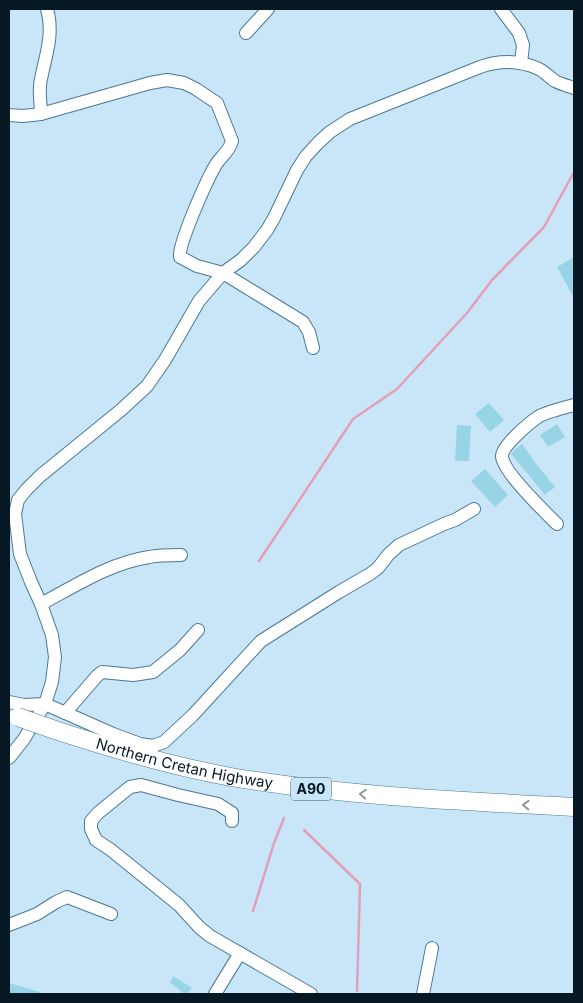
<svg xmlns="http://www.w3.org/2000/svg" width="583" height="1003" font-family="Inter,sans-serif">
<style>
.lines{fill:none;stroke-linecap:round;stroke-linejoin:round}
.stream{stroke:#e29fb7;stroke-width:2.5}
.building{fill:#97d5e6}
.minor-casing{stroke:#497894;stroke-width:14}
.highway-casing{stroke:#497894;stroke-width:19}
.minor{stroke:#fff;stroke-width:12}
.highway{stroke:#fff;stroke-width:18}
.highway-bridge-casing{stroke:#497894;stroke-width:19;stroke-linecap:butt}
.highway-bridge{stroke:#fff;stroke-width:18}
.oneway{stroke:#8e979c}
.labels{text-anchor:middle;stroke-width:5;stroke-linejoin:round;paint-order:stroke}
.shield{fill:#c9e6f9;stroke:#405663;stroke-width:1}
.shield-label{font-size:14px;font-weight:bold;fill:#051823}
.street-label{font-size:15px;fill:#051823;stroke:#c9e6f9}
</style>
<rect width="100%" height="100%" fill="#c9e6f9"/>
<g class="lines">
<g class="stream">
<polyline points="259,561 353,419 397,389 467,313 492,280 544,227 574,172"/>
<polyline points="304,830 360,884 357,991"/>
<polyline points="253,911 274,843 284,818"/>
</g>
</g>
<g class="building">
<polygon points="574,257 574,298 557,267"/>
<polygon points="489,403 504,420 490,432 475,414"/>
<polygon points="557,424 565,437 548,447 540,435"/>
<polygon points="457,425 471,426 469,461 455,461"/>
<polygon points="522,444 533,459 532,459 555,487 545,495 511,454 515,449"/>
<polygon points="485,469 508,495 495,507 471,481"/>
<polygon points="173,976 192,988 186,994 181,992 180,990 170,983"/>
<polygon points="9,983 40,992 39,994 9,994"/>
</g>
<g class="lines">
<g class="minor-casing">
<g id="minor">
<polyline points="501,9 519,33 523,45 521,63"/>
<polyline points="246,33 268,9"/>
<path d="M41,114C41,103 38,90 41,79C46,54 54,34 47,9"/>
<path d="M9,115L23,116L41,114L150,83L167,80L184,83L196,89L217,103L232,141C230,151 220,157 215,166C207,180 178,244 180,257L197,266L223,273L303,322L309,332L313,348"/>
<path d="M557,524C546,513 502,471 502,456C502,446 529,423 538,417C546,412 564,408 574,405"/>
<path d="M41,604C75,586 110,563 149,557C159,555 170,555 181,555"/>
<polyline points="9,702 24,705 45,704 113,734 140,744 153,746 164,742 193,715 261,641 339,592 370,574 378,568 388,555 399,545 444,524 455,520 474,509"/>
<polyline points="65,713 97,676 102,672 133,675 153,672 180,650 198,630"/>
<path d="M9,758L24,739L45,704L52,682L55,657L52,635L41,604L31,582L20,554L15,514L18,500L26,490L40,476L121,410L147,386L165,360L199,301L223,273L241,260L254,247L267,230L274,218L297,170L306,156L319,142L330,132L350,119L480,67C500,60 519,60 539,69C545,72 549,77 555,81C561,84 568,86 574,88"/>
<polyline points="232,821 232,813 218,804 178,795 141,785 130,787 98,813 91,821 91,829 96,840 111,850 179,905 199,927 210,936 311,994"/>
<polyline points="9,925 37,914 56,902 67,897 111,914"/>
<polyline points="215,994 240,953"/>
<polyline points="423,994 432,948"/>
</g>
</g>
<g class="highway-casing">
<g id="highway">
<path id="s1" d="M55,730C113,749 171,766 231,777C344,796 459,801 574,807"/>
</g>
</g>
<use href="#minor" class="minor"/>
<use href="#highway" class="highway"/>
<g class="highway-bridge-casing">
<polyline id="highway-bridge" points="18,717 55,730"/>
</g>
<use href="#highway-bridge" class="highway-bridge"/>
</g>
<defs><path id="oneway-chevron" d="M-2-3.5L2.5 0L-2 3.5" fill="none" stroke-width="1.6" stroke-linecap="round" stroke-linejoin="round" transform="scale(1.25)"/></defs>
<g class="oneway">
<use href="#oneway-chevron" transform="translate(363 794) rotate(-175)"/>
<use href="#oneway-chevron" transform="translate(526 805) rotate(-177)"/>
</g>
<g class="labels">
<rect class="shield" x="291" y="777.5" width="40" height="23" rx="4"/>
<g class="shield-label">
<text x="311" y="794">Α90</text>
</g>
<g class="street-label">
<text dy="5" stroke="none"><textPath href="#s1" startOffset="134">Northern Cretan Highway</textPath></text>
</g>
</g>
<rect width="583" height="1003" fill="none" stroke="#051823" stroke-width="20"/>
</svg>
